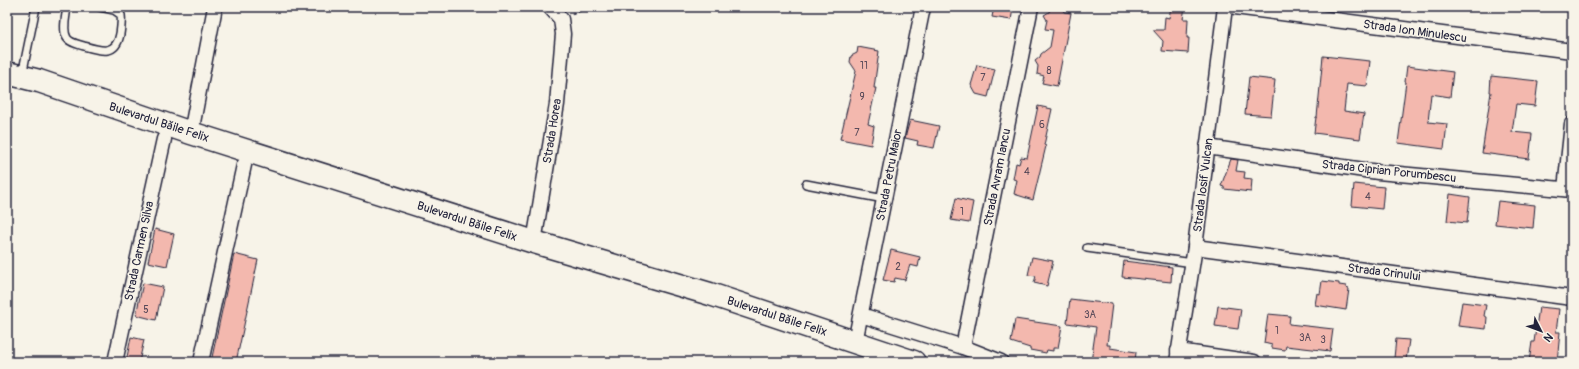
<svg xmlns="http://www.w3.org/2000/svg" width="1579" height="369" font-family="Pangolin,sans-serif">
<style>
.building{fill:#f3b8ae;stroke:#22223b}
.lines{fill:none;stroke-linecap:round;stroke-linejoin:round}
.service-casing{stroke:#22223b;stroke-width:10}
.minor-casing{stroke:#22223b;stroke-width:17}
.primary-casing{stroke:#22223b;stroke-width:25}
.path{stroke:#22223b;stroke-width:2.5;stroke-dasharray:3 3;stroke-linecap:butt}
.service{stroke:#f7f3e8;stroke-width:7}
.minor{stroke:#f7f3e8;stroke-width:14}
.primary{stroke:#f7f3e8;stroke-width:22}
.labels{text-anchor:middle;stroke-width:3;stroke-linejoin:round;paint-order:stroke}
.number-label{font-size:10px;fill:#564858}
.street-label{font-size:12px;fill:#22223b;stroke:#f7f3e8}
</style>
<rect width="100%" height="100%" fill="#f7f3e8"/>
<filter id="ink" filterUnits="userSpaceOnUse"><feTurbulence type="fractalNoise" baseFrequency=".025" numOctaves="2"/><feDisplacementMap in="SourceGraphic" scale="8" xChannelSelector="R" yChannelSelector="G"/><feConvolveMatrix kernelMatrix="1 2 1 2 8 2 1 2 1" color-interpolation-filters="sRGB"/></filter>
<g filter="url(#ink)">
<g class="building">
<polygon points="994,7 1013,9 1011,20 992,17"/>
<polygon points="1053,7 1061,7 1064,12 1071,13 1057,86 1042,83 1044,76 1037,74 1038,66 1035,61 1040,57 1041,54 1050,47 1053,30 1045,29 1047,20 1044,15 1049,12 1050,9 1052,9"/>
<polygon points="1171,7 1185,7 1183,19 1188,19 1187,38 1189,38 1188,53 1162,51 1163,41 1153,30 1164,30 1165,17 1169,18"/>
<polygon points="858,47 879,51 874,88 876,88 868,124 874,126 871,145 840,139 856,71 850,62 851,56 857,53"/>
<polygon points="1323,56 1370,61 1367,86 1347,84 1344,111 1364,114 1360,139 1314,133 1316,117 1317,117"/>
<polygon points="977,65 995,69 988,97 976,94 971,85"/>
<polygon points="1407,66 1453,72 1450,97 1431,94 1428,122 1447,124 1444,149 1398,143 1406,82 1405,82"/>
<polygon points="1491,76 1538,81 1535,106 1516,104 1512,132 1532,134 1529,159 1482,153 1491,92 1490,92"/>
<polygon points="1249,77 1275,80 1271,116 1245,114"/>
<polygon points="1038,106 1052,109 1044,145 1046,146 1033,200 1014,194 1017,180 1013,179 1016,163 1019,164 1021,157 1027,158"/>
<polygon points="910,120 939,126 934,148 917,145 918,141 905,138"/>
<polygon points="1231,159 1238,160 1236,171 1245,172 1244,178 1252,179 1251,192 1224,189 1224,187 1221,186"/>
<polygon points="1354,184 1384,187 1382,209 1352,206"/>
<polygon points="1450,194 1470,197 1467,223 1447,221"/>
<polygon points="956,198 973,202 969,223 951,220"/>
<polygon points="1498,201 1535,205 1533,228 1495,224"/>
<polygon points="155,229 174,234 167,266 148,262"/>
<polygon points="891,250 920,257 918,267 910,265 905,280 895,278 894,282 883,280"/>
<polygon points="234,254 258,260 236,362 211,362"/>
<polygon points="1032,257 1053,261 1047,286 1034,283 1036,276 1028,275"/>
<polygon points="1124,261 1172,267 1171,282 1122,277"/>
<polygon points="1322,281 1339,283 1339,285 1346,286 1346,288 1349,289 1346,310 1315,305 1317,293 1320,294"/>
<polygon points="143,283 163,287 156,320 136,315"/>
<polygon points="1070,299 1112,304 1107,345 1110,345 1110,348 1136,352 1135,362 1091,362 1096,327 1067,323"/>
<polygon points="1462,302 1486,305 1484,316 1487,317 1486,329 1458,326"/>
<polygon points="1218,306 1241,309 1238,329 1215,326"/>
<polygon points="1539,307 1559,309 1556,332 1560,332 1557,362 1529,362 1532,342 1534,342"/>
<polygon points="1268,314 1290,316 1289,324 1333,329 1330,351 1286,346 1285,350 1272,348 1272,345 1264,343"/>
<polygon points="1015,319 1062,326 1058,348 1053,348 1053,351 1047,350 1046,353 1030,350 1030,348 1011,342"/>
<polygon points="131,337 144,340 139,362 126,362"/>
<polygon points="1396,339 1409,340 1406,360 1394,358"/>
</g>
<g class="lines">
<g class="service-casing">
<g id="service">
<path d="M67,7C66,16 62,30 67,38C70,43 78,44 84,46C101,51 116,56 120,34C121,27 122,22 121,15L114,10L100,7"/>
<polyline points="22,75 36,7"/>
<polyline points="806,184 884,199"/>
<polyline points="1087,248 1193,263"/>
</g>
</g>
<g class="minor-casing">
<g id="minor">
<polyline points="1235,7 1572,51"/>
<polyline points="191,133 215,7"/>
<polyline points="1207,147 1378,172 1572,190"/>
<polyline points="1565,189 1572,124"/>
<polyline points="534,242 557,104 563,34 561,19 550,7"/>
<polyline points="1195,247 1572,298"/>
<polyline points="861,315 963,347 1001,362"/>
<polyline points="855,342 923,7"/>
<polyline points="963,347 1031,7"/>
<polyline points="1178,351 1254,362"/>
<polyline points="115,362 164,139"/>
<polyline points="201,362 244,165"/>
<polyline points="1177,362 1195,247 1225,7"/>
</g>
</g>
<g class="primary-casing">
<polyline id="primary" points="7,73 39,81 191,133 534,242 710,294 914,362"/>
</g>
<polyline class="path" points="572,14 588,7"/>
<use href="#service" class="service"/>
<use href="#minor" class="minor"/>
<use href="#primary" class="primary"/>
</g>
</g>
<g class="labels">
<g class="number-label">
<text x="864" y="69">11</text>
<text x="1049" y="74">8</text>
<text x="983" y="81">7</text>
<text x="862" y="100">9</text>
<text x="1042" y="128">6</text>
<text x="857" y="136">7</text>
<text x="1027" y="175">4</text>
<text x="1368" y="200">4</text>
<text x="962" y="215">1</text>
<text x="898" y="270">2</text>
<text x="146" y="313">5</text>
<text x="1090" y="318">3A</text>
<text x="1277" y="334">1</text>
<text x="1305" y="341">3A</text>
<text x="1323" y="343">3</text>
</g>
<g class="street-label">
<text transform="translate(1415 31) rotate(8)" y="4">Strada Ion Minulescu</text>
<text transform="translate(159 122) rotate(18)" y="4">Bulevardul Băile Felix</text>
<text transform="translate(552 131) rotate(-81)" y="4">Strada Horea</text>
<text transform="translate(1389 171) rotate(6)" y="4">Strada Ciprian Porumbescu</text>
<text transform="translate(889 175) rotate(-79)" y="4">Strada Petru Maior</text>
<text transform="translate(997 177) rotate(-79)" y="4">Strada Avram Iancu</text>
<text transform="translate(1203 185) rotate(-83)" y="4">Strada Iosif Vulcan</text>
<text transform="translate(467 221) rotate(18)" y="4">Bulevardul Băile Felix</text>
<text transform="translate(139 251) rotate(-78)" y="4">Strada Carmen Silva</text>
<text transform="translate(1384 272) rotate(7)" y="4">Strada Crinului</text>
<text transform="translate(777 316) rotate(18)" y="4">Bulevardul Băile Felix</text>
</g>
</g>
<rect width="1579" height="369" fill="none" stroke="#f7f3e8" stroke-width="24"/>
<rect x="12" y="12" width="1555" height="345" fill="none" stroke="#22223b" stroke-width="1.5" filter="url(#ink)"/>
<g transform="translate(1541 331) rotate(132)" stroke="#f7f3e8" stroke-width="3" paint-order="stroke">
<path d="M0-3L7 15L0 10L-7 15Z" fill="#22223b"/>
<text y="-6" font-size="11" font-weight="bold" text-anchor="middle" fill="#22223b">N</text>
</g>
</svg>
